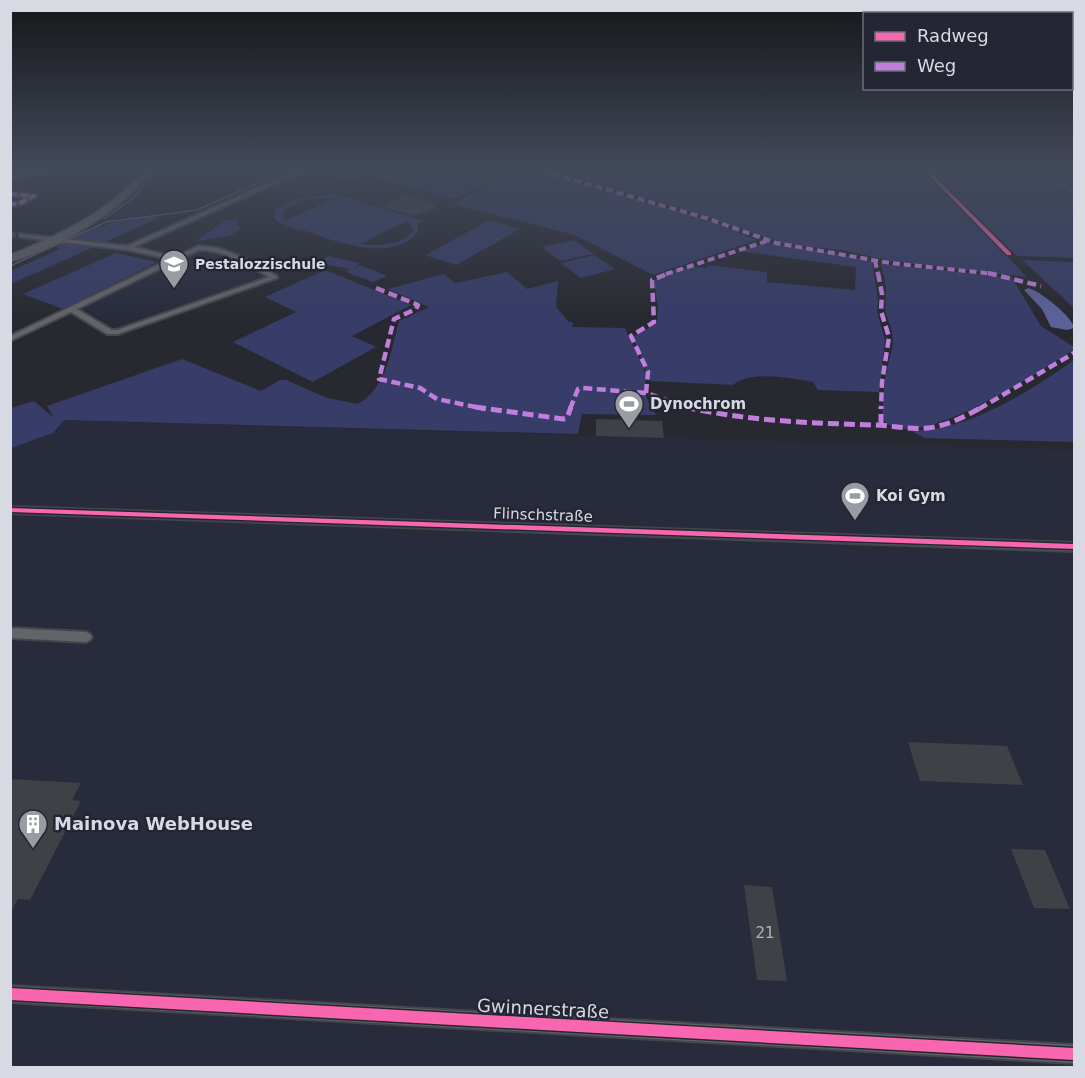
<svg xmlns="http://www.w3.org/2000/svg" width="1085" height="1078" font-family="'DejaVu Sans',sans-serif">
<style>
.built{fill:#282b3c}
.green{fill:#373c68;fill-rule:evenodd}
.water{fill:#5b6298}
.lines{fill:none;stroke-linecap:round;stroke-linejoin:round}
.stream{stroke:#5b6298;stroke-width:1.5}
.building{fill:#404147}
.street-casing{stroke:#45464c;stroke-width:4}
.secondary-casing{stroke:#45464c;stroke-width:3}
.street{fill:#636469;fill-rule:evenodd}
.secondary{fill:#636469;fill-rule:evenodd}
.tram{stroke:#5f6065;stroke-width:1.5}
.quiet-far2{stroke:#c07fdc;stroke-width:4;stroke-dasharray:7 4;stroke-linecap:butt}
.quiet-far1{stroke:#c07fdc;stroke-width:4.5;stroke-dasharray:9 4.5;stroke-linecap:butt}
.quiet{stroke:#c07fdc;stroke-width:5;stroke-dasharray:11 5;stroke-linecap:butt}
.cycleway-casing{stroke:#242633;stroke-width:3}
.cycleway{fill:#f766af;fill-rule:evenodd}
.labels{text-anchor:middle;stroke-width:5;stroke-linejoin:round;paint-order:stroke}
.far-poi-label{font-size:14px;font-weight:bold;fill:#d8dae3;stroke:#242633;text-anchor:start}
.poi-label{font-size:15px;font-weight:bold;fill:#d8dae3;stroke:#242633;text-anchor:start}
.street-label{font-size:15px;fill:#d8dae3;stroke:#242633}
.near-number-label{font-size:15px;fill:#b2b4bc}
.near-poi-label{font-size:18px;font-weight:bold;fill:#d8dae3;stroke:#242633;text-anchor:start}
.near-street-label{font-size:18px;fill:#d8dae3;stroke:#242633}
</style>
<rect width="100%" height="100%" fill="#282930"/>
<g class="built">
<polygon points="157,168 163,168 156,180 137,199 137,204 150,211 175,212 202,206 287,168 294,168 200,210 122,219 101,224 11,267 11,264 107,216 133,196"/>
<polygon points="195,251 203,251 231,261 263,277 262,279 122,328 115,328 83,307"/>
<polygon points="64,420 1074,450 1074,1067 11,1067 10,448 53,433"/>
</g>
<g class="green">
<polygon points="309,168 364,168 360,178 287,176"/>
<polygon points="380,168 493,168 507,172 454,199 366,174"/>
<polygon points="519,168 529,168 698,217 757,240 653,275 575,235 452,204"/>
<polygon points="535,168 920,168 1027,277 891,261 847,251 781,243 679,207"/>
<polygon points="927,168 1063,168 1074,175 1074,258 1017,256"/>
<path d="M334,194L425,221L418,224V232C391,263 340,243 309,232C297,229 284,226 274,219L275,210L297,199ZM309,199H334L286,220L283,218L284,209ZM407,221L413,230C403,246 376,246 360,244Z"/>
<path d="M163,216L11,284V271L60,249L56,247C99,225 115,219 163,216Z"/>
<polygon points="236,219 240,229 230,236 196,241 226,220"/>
<polygon points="490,220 520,229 456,265 425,255"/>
<polygon points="574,240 593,254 560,261 542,247"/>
<path d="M769,243L839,254L872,262L878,299L877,311L885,340L879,392L818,390L813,382C792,378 750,370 733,385L650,381L633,337L657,323L658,307L654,282C666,269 689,265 705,268L709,265L767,272V282L855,290L856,267L739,251Z"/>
<polygon points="116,253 157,262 63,309 23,294"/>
<polygon points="594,255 615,269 581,278 561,263"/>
<polygon points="328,256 360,263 353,269 360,265 387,276 373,282 346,272 350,269 319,263"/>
<polygon points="1022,260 1074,262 1074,308"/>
<path d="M881,264L1012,278L1041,326L1074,347V350C1045,367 909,460 882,418L885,378L893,344L892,331L885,311L886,286Z"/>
<polygon points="325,270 411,305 352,336 376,347 313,382 233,342 296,312 265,297"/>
<path d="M507,272L527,289L558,281L556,307L569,322H573L572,327L625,328L645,372V395L656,415L582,414L578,434L64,420L53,433L11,448V408L34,401L54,418L47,406L182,359L261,391L280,380H286L327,398L358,404C387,387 391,351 399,321L429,307L388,289L444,274L455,283Z"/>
<path d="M1074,360V442L924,438L912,431C971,430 1028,392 1074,360Z"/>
</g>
<path class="water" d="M1028,288C1039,290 1073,317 1074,328L1067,330L1051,327L1042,309L1024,290Z"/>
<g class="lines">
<polyline class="stream" points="1030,168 1074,192"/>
</g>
<g class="building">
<polygon points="406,195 438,204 433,207 438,208 414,216 381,206"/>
<polygon points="596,419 662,421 664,438 596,436"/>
<polygon points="908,742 1007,746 1023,785 920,781"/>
<polygon points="10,779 81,783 72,800 81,801 30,900 18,899 10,914"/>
<polygon points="1011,849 1045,850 1070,909 1034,908"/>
<polygon points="744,885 772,887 787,981 757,980"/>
</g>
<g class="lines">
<g class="street-casing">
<g id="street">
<polygon points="64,168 83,168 10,178 10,174"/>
<path d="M302,168H310L134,247L175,257L198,246L218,248L240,256L277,276V278L118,334H107L71,312L10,341V336L170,259L128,250L21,237L19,236V234L127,246ZM199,250C225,250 247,265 269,277L117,330H112L77,309Z"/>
<polygon points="10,192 34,194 37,196 20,205 10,206 10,202 17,202 27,197 10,196"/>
<polygon points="10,232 14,234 14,236 10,237"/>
<polygon points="10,507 1074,543 1074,551 10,513"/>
<polygon points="10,628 86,632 90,634 92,637 90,640 86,642 10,638"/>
<polygon points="10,986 1074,1045 1074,1063 10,1002"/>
</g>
</g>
<g class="secondary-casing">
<path id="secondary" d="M146,168H154C120,213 64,245 10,262V255C61,234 110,211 146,168Z"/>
</g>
<use href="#street" class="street"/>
<use href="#secondary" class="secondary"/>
<g class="tram">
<polyline points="104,219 133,198 159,168"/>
<polyline points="10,266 106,222 197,210 292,168"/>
</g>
<g class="quiet-far2">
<polyline points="532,168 706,218 776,243 890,263 995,274"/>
<polyline points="10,194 34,196 18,204 10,204"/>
<polyline points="875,261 878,274"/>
<polyline points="666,274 767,241"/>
</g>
<g class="quiet-far1">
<polyline points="878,273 882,294 881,311 889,337 882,382 881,409"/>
<polyline points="988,273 1041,286"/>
<polyline points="376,288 418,305 416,309 394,319 379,379 420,388 437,399 485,409"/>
<polyline points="646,393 648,372 631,336 654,322 652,280 669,273"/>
<polyline points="570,409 578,389 582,388 646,393 693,409"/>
<polyline points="979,409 1074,353"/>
</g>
<g class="quiet">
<polyline points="475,407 563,419 567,418 571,407"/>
<path d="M685,407C747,421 810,423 872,425C891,425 908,430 927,428C947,426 964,417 982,407"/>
<polyline points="881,425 881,407"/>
</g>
<g class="cycleway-casing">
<g id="cycleway">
<polygon points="922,168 926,168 1011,253 1011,255 1007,255"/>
<polygon points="10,508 1074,544 1074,549 10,512"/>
<polygon points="10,988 1074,1048 1074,1060 10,1000"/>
</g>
</g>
<use href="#cycleway" class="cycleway"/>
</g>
<linearGradient id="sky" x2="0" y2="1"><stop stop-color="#16171a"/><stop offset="0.53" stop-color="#424959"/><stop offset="1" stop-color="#424959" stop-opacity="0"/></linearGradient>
<rect width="1085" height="319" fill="url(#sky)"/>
<defs>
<g id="school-pin" transform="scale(1.5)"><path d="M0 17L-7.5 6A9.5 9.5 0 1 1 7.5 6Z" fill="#9a9ca4" stroke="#242633"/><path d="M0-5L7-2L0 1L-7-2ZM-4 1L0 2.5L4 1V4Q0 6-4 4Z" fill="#fff"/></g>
<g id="stadium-pin" transform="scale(1.5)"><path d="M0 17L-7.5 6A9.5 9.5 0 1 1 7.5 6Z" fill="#9a9ca4" stroke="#242633"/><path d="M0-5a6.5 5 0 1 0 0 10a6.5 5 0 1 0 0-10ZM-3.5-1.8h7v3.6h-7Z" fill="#fff"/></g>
<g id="building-pin" transform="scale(1.5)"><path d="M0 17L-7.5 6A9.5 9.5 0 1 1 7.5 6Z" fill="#9a9ca4" stroke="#242633"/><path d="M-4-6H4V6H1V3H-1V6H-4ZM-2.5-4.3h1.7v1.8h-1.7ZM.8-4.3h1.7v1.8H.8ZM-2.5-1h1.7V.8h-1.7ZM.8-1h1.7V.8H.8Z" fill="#fff"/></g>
</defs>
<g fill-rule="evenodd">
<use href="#school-pin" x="174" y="264"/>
<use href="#stadium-pin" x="629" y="404"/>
<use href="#stadium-pin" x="855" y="496"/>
<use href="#building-pin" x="33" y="824"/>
</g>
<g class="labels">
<g class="far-poi-label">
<text x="195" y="269">Pestalozzischule</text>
</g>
<g class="poi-label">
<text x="650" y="409">Dynochrom</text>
<text x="876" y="501">Koi Gym</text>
</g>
<g class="street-label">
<text transform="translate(543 515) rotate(2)" y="5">Flinschstraße</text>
</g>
<g class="near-number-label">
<text x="765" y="938">21</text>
</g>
<g class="near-poi-label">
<text x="54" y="830">Mainova WebHouse</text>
</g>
<g class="near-street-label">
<text transform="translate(543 1009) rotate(3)" y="6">Gwinnerstraße</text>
</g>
</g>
<rect width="1085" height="1078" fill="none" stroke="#d8dae3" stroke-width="24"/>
<rect x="863" y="12" width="210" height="78" fill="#242633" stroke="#6c6e79" stroke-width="1.5"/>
<rect x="875" y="32" width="30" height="9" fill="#f766af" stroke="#6c6e79" stroke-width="1.5"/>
<text x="917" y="42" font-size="18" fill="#d8dae3">Radweg</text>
<rect x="875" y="62" width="30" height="9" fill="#c07fdc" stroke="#6c6e79" stroke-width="1.5"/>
<text x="917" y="72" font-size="18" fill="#d8dae3">Weg</text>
</svg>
